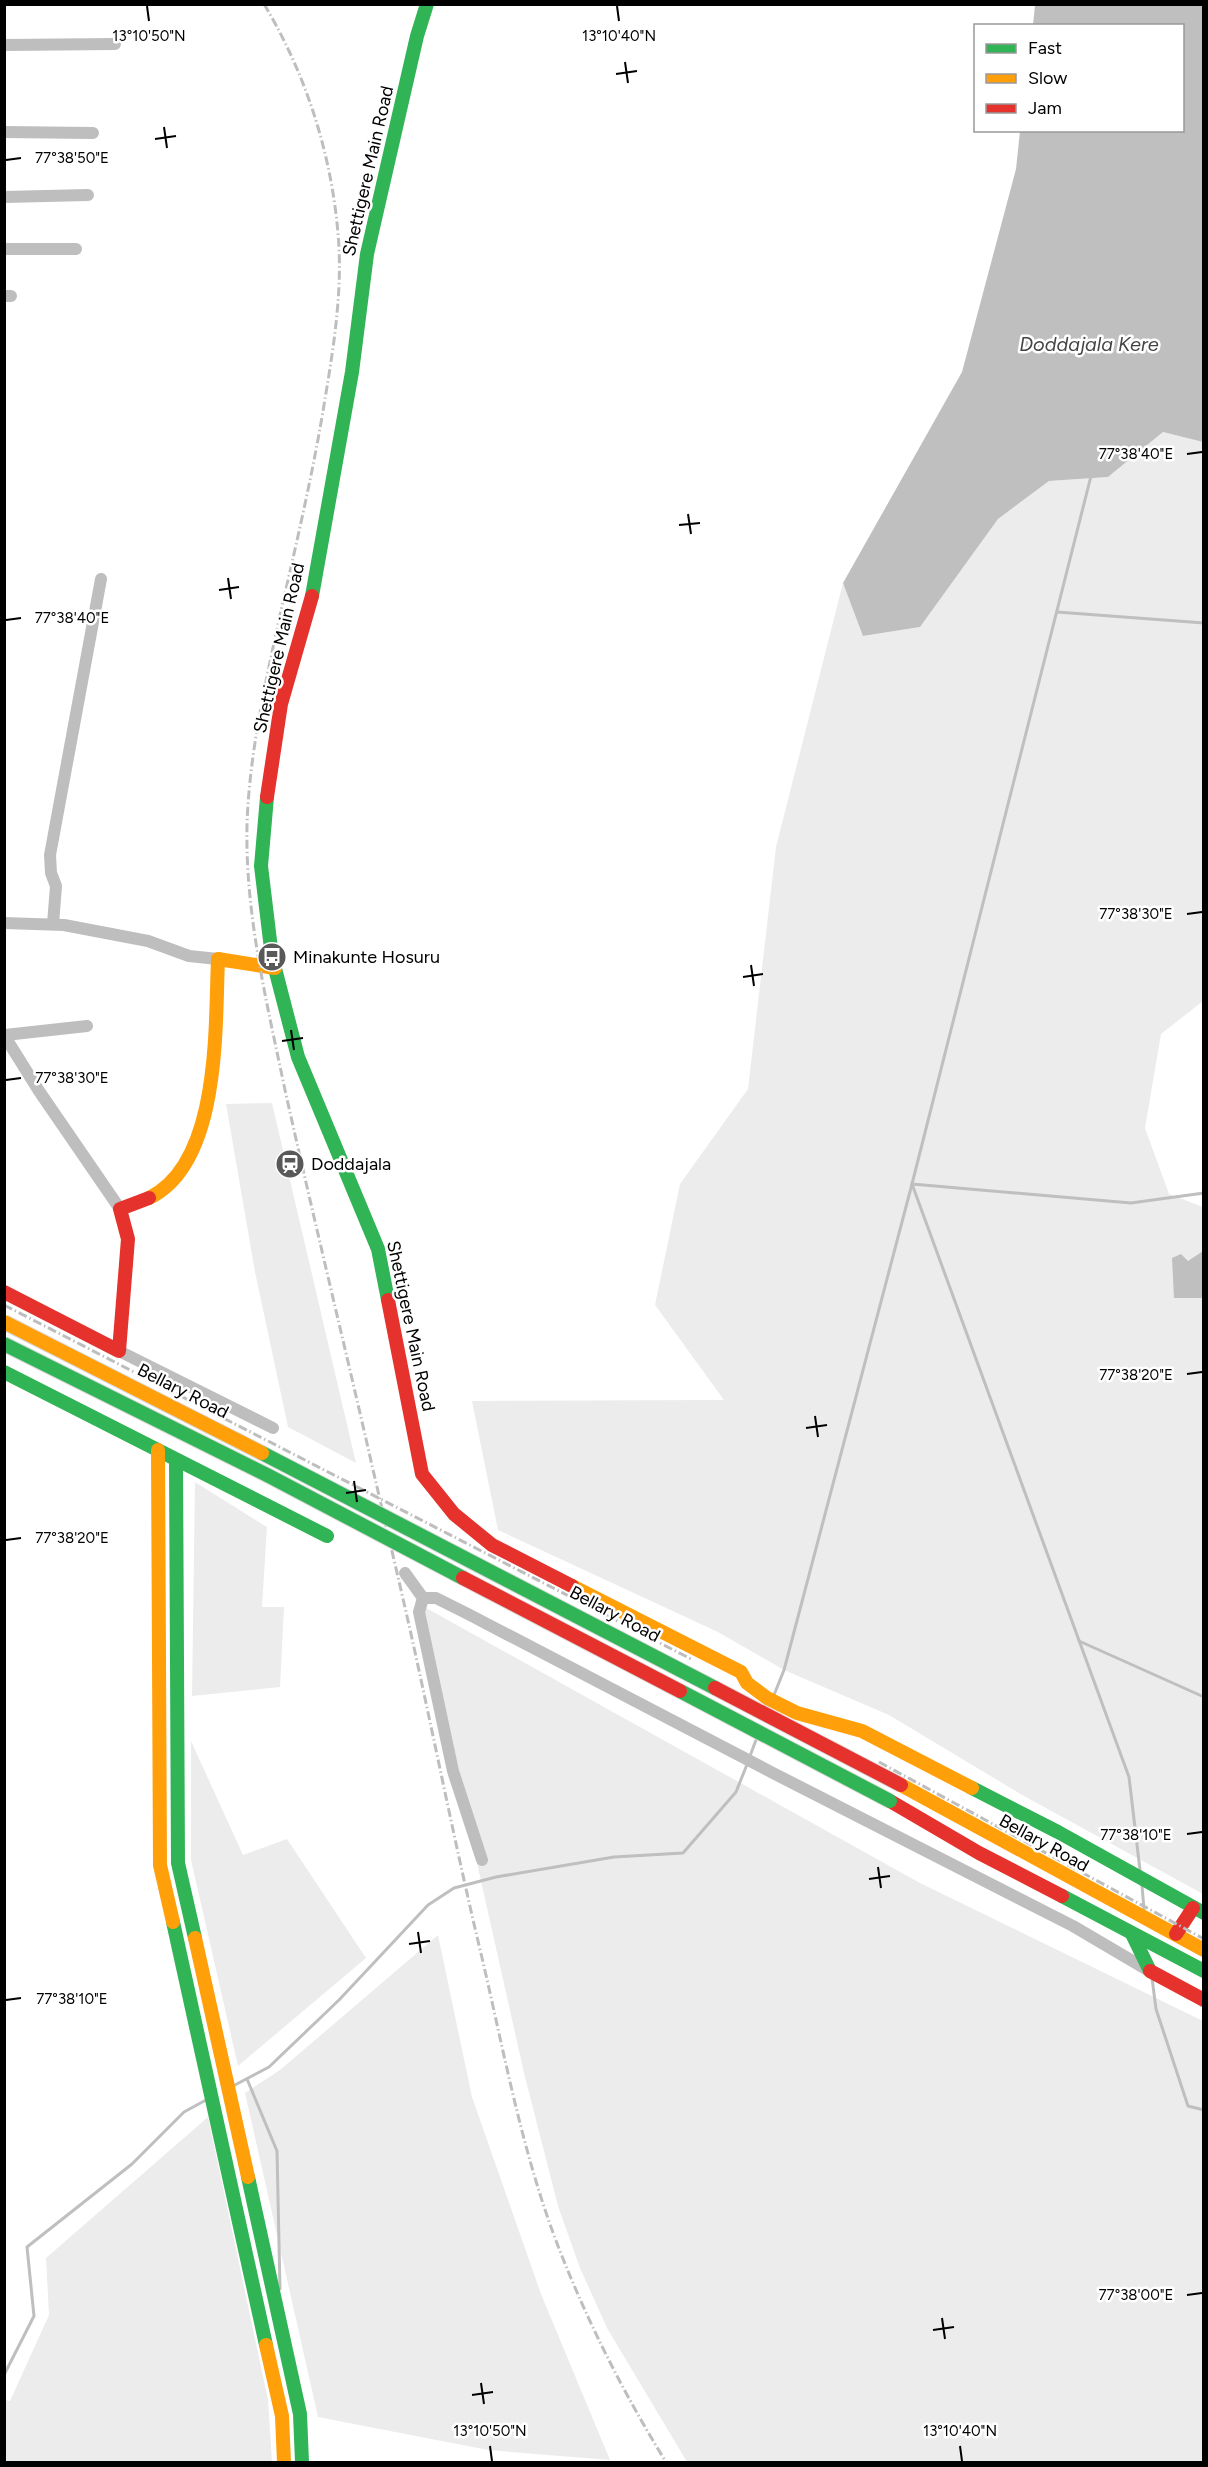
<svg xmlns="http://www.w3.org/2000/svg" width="1208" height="2467" font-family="Figtree,sans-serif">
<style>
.green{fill:#ececec}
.water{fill:#bfbfbf}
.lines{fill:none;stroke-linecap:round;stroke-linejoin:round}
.stream{stroke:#bfbfbf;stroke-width:3}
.street{stroke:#bebebe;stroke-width:12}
.fast{stroke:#30b455;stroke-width:14}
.slow{stroke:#ff9f0a;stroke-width:14}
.jam{stroke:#e5322d;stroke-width:14}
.rail{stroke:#bebebe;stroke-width:3;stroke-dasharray:9 3 1.5 3;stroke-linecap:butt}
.fast-bridge-casing{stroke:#dbdbdb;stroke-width:16;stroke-linecap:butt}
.slow-bridge-casing{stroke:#dbdbdb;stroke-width:16;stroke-linecap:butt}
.jam-bridge-casing{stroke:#dbdbdb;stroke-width:16;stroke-linecap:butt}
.fast-bridge{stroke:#30b455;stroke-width:14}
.slow-bridge{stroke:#ff9f0a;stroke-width:14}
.jam-bridge{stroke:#e5322d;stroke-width:14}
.ticks{fill:none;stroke:#000;stroke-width:2}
.labels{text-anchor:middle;stroke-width:5;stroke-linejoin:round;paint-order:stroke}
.street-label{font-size:18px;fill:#000;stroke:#fff}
.poi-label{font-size:18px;fill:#000;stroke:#fff;text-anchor:start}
.water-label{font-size:20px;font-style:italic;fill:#444;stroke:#fff}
.ticks-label{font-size:15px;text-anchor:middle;fill:#000;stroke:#fff;stroke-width:5;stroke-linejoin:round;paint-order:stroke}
</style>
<rect width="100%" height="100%" fill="#fff"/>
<g class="green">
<polygon points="1163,432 1203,442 1203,1001 1161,1034 1145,1128 1169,1194 1203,1207 1203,1894 1022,1795 889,1715 784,1670 718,1632 498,1530 472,1401 724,1400 655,1305 680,1184 748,1089 776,847 843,583 864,636 920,627 998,519 1049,481 1108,477"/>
<polygon points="272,1103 356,1463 288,1427 255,1272 226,1104"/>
<polygon points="195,1482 267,1527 262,1607 284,1607 280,1687 192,1696"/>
<polygon points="419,1604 920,1883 1203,2021 1203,2462 687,2462 607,2328 580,2268 558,2206 524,2073"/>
<polygon points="191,1741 243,1855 287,1839 366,1958 238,2066 191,1860"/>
<polygon points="438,1935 472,2097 541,2294 610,2460 488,2450 318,2417 245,2093 280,2070"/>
<polygon points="208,2117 268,2400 272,2462 5,2462 5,2400 10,2401 49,2315 46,2258"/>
</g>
<g class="water">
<polygon points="1035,5 1203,5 1203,442 1163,432 1108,477 1049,481 998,519 920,627 863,636 843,583 962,372 1016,169 1020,131 1182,130 1182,26 1033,25"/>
<polygon points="1203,1251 1203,1298 1174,1298 1172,1258 1181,1254 1188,1261"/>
</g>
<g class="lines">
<g class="stream">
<polyline points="1057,612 1204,623"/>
<polyline points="1079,1641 1204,1697"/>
<polyline points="774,1695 784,1670 912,1184 1091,476"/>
<polyline points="750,1756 756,1740"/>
<polyline points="1140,1870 1129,1777 912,1184 1131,1203 1204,1193"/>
<polyline points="1142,1886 1144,1909"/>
<polyline points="1152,1978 1156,2009 1188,2106 1204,2110"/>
<polyline points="247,2079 277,2151 280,2289"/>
<polyline points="233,2086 269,2067 339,2000 428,1905 454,1888 496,1877 614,1857 683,1853 736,1792 748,1762"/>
<polyline points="4,2375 34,2316 27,2247 132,2164 184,2112 206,2100"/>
</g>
<g class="street">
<polyline points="4,45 115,44"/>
<polyline points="4,132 93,133"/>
<polyline points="4,197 88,195"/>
<polyline points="4,249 76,249"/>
<polyline points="4,296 11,296"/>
<polyline points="4,923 64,925 148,941 189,956 218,959"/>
<polyline points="53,924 56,886 51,873 50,855 101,579"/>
<polyline points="4,1035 39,1091 120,1209"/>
<polyline points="5,1035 87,1026"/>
<polyline points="119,1351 273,1428"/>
<polyline points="405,1573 423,1598"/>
<polyline points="482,1860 453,1771 419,1612 423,1598 436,1598 468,1614 771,1772 1073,1926 1146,1969"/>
</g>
<g class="fast">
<polyline points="312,596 352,372 367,254 417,36 427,4"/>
<polyline points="267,797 261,866 272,957 298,1057 378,1249 388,1300"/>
<polyline points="4,1372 327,1536"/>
<polyline points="176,1460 178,1863 195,1938"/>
<polyline points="972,1788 1058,1832 1204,1913"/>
<polyline points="1062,1896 1204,1971"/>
<polyline points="173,1922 266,2345"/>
<polyline points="1132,1934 1150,1971"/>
<polyline points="248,2177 300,2414 302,2462"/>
</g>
<g class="slow">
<path d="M149,1198C221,1163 215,1027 218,959L275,968"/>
<polyline points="158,1450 160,1865 173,1922"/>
<polyline points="572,1586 741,1672 747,1683 767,1698 797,1713 862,1731 972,1788"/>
<polyline points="901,1785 1204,1950"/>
<polyline points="195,1938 248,2177"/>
<polyline points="266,2345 282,2416 284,2462"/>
</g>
<g class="jam">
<polyline points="267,797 281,704 312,596"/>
<polyline points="4,1292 119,1351 128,1239 120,1209 149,1198"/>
<polyline points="388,1300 422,1474 454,1514 492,1545 572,1586"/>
<polyline points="890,1801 979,1853 1062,1896"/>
<polyline points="1176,1934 1193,1908"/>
<polyline points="1150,1971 1204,2000"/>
</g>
<g class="rail">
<path d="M264,4C306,74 331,153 338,233C343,288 334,345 325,399C313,474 295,549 278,624C264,690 249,758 247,825C245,915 267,1003 285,1090C311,1207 339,1322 366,1439C380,1501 395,1563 409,1625C434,1737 456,1850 483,1962C505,2057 523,2155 558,2246C587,2321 624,2394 666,2462"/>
<polyline points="4,1305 691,1659"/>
<polyline points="879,1762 1204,1939"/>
</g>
<g class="fast-bridge-casing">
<g id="fast-bridge">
<polyline points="4,1344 269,1476 463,1578"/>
<polyline points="262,1453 715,1688"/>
<polyline points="680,1691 890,1801"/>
</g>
</g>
<g class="slow-bridge-casing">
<polyline id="slow-bridge" points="4,1322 262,1453"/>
</g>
<g class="jam-bridge-casing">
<g id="jam-bridge">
<polyline points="463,1578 680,1691"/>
<polyline points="715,1688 901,1785"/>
</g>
</g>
<use href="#fast-bridge" class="fast-bridge"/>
<use href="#slow-bridge" class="slow-bridge"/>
<use href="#jam-bridge" class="jam-bridge"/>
</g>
<path class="ticks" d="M147,6L149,21M617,6L619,21M625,62L628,83M616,74L637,71M164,127L167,148M155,139L176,136M6,160L21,158M1187,454L1202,452M688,514L691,534M679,525L700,523M228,578L231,599M219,590L239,587M6,620L21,618M1187,914L1202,912M751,965L754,986M743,977L763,974M291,1030L294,1050M282,1041L303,1038M6,1080L21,1078M1187,1374L1202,1372M815,1416L818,1437M806,1428L827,1425M354,1481L357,1502M346,1493L366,1490M6,1540L21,1538M1187,1834L1202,1832M878,1867L881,1888M869,1879L890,1876M418,1932L421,1953M409,1944L430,1941M6,2000L21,1998M1187,2295L1202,2293M942,2318L945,2339M933,2330L954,2327M481,2383L484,2404M472,2395L493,2392M490,2446L492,2461M960,2446L962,2461"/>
<defs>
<g id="bus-disc" transform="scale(1.5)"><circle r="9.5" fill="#595959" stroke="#fff"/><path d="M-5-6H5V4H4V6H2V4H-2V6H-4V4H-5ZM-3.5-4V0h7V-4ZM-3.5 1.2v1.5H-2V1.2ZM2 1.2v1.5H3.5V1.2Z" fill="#fff"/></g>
<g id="station-disc" transform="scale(1.5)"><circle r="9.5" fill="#595959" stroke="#fff"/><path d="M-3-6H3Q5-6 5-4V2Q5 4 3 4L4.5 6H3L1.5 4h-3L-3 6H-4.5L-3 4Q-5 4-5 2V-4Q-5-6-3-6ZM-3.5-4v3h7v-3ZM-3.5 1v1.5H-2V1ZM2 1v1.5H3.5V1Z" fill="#fff"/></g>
</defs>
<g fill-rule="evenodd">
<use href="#bus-disc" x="272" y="957"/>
<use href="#station-disc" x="290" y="1164"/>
</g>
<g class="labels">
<g class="street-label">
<text transform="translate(368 171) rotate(-77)" y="6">Shettigere Main Road</text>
<text transform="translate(279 648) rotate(-77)" y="6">Shettigere Main Road</text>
<text transform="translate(411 1326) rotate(78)" y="6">Shettigere Main Road</text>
<text transform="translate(183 1391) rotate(27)" y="6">Bellary Road</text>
<text transform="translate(615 1614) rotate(28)" y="6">Bellary Road</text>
<text transform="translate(1044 1843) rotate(29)" y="6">Bellary Road</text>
</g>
<g class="poi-label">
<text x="293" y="963">Minakunte Hosuru</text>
<text x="311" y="1170">Doddajala</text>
</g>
<g class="water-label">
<text x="1089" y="351">Doddajala Kere</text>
</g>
</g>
<g class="ticks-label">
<text x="149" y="41">13°10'50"N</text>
<text x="619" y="41">13°10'40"N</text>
<text x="72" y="163">77°38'50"E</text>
<text x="1136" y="459">77°38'40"E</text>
<text x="72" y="623">77°38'40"E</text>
<text x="1136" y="919">77°38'30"E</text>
<text x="72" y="1083">77°38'30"E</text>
<text x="1136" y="1380">77°38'20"E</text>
<text x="72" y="1543">77°38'20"E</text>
<text x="1136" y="1840">77°38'10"E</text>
<text x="72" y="2004">77°38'10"E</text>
<text x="1136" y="2300">77°38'00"E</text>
<text x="490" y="2436">13°10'50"N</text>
<text x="960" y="2436">13°10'40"N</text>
</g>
<rect width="1208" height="2467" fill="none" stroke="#000000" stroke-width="12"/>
<rect x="974" y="24" width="210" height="108" fill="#ffffff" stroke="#999999" stroke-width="1.5"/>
<rect x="986" y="44" width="30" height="9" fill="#30b455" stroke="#999999" stroke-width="1.5"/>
<text x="1028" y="54" font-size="18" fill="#000000">Fast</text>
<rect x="986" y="74" width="30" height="9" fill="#ff9f0a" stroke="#999999" stroke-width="1.5"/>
<text x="1028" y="84" font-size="18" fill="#000000">Slow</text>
<rect x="986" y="104" width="30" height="9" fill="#e5322d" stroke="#999999" stroke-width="1.5"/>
<text x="1028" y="114" font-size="18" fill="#000000">Jam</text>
</svg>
